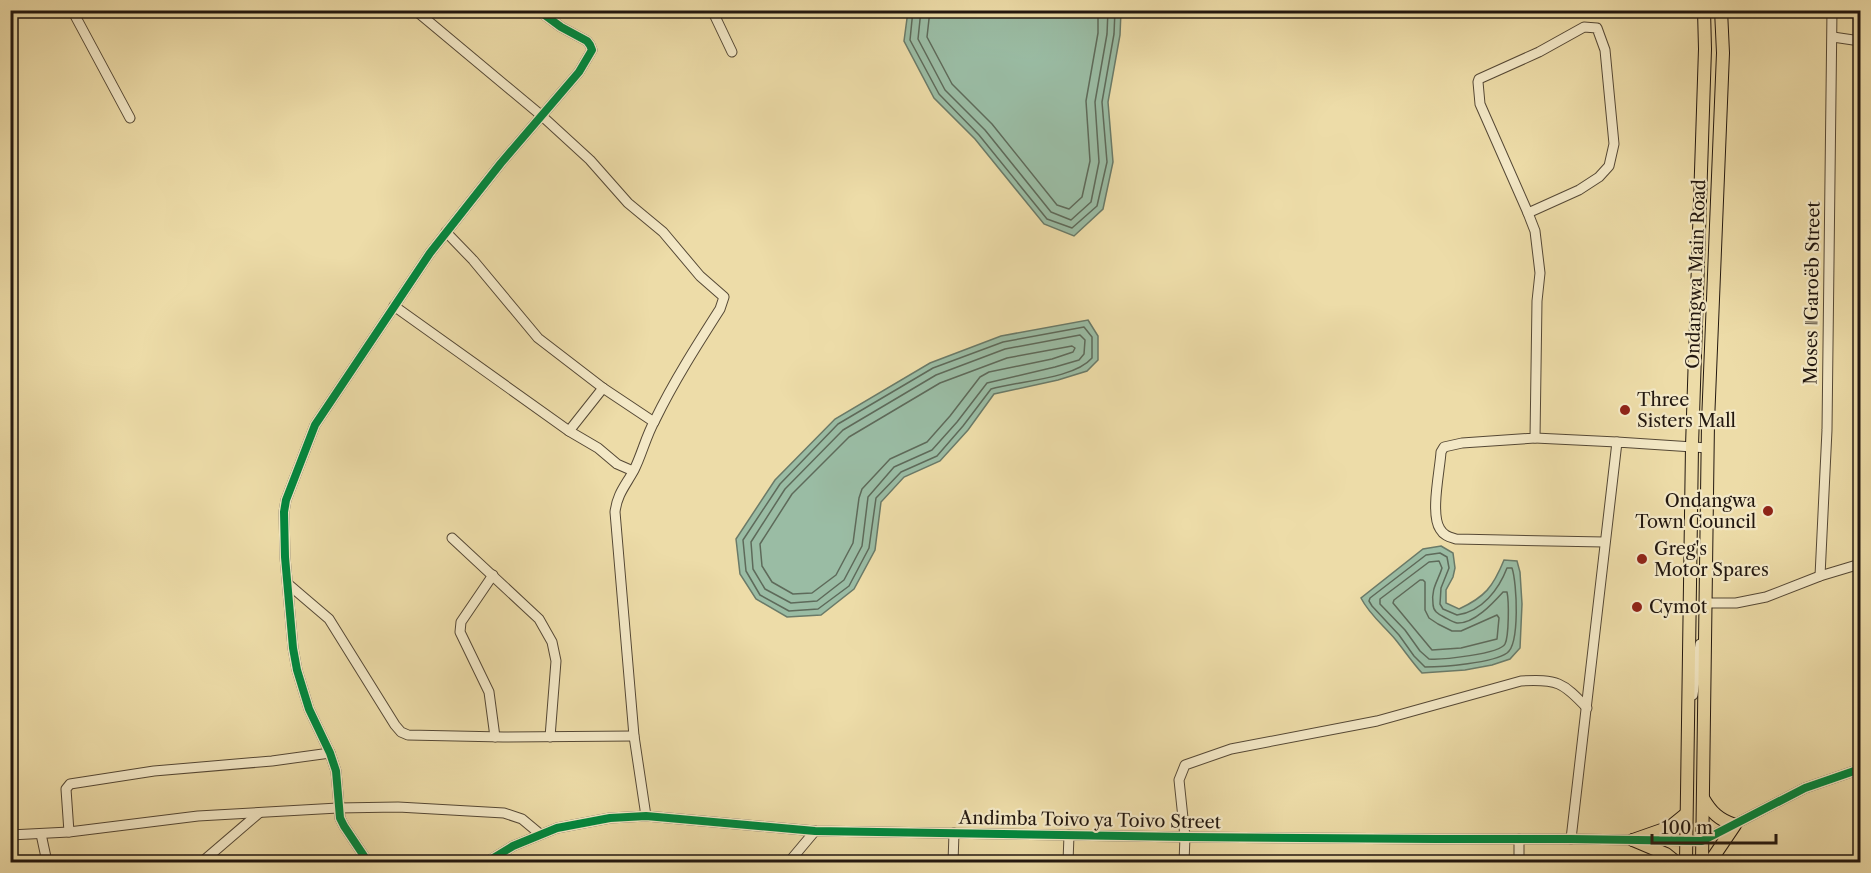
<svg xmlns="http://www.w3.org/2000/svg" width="1871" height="873" font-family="'Libre Caslon Text',serif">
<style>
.water{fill:#9abca4;stroke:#6a7a68;stroke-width:1.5}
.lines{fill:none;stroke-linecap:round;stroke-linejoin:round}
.shore{stroke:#5e6a5a;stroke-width:1.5}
.minor-casing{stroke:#554835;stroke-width:11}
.major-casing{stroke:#22170f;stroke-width:14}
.minor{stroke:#f3e8c6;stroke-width:9}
.major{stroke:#eddca8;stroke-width:12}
.cycleway-casing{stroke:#f3e8c6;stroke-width:11}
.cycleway{stroke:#00873e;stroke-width:8}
.poi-dot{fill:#8f2418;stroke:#f3e8c6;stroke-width:2}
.labels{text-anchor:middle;stroke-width:4.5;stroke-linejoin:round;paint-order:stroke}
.street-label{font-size:18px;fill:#22170f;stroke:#f3e8c6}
.poi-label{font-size:18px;fill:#22170f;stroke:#f3e8c6;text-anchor:start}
</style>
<rect width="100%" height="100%" fill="#eddca8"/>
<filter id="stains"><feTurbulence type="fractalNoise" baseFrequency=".00333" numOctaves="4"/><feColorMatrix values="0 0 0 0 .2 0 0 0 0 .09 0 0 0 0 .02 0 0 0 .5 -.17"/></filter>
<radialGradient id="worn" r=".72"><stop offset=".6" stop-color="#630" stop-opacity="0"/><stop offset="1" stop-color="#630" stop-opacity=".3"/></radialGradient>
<g class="water">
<polygon points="908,11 1121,11 1120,35 1108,102 1113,162 1103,209 1074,236 1044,224 975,139 934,98 904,41"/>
<polygon points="1088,320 1098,336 1098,360 1087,371 1058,380 994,394 968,430 940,461 904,477 881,502 875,550 854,589 821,615 787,617 756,599 740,574 736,539 775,480 835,419 930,363 1001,336"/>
<path d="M1441,546L1453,553L1455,568L1453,577L1446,590V603L1459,609C1485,597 1493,587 1504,560L1517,561L1520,572L1522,604L1520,648L1510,659L1492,665L1465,670L1422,673C1412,662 1404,650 1395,639C1383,625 1369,614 1361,598L1423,549Z"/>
</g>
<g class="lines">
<g class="shore">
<polyline points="913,10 910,40 939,94 979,135 1047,219 1072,228 1097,206 1107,162 1102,102 1114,34 1115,10"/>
<polyline points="921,10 918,39 945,90 985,130 1051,212 1071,220 1091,202 1099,162 1095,102 1107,34 1108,10"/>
<polyline points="930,10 927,37 952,84 992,124 1057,205 1069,209 1082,197 1090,161 1086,101 1098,33 1098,10"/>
<path d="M1084,327L1092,337V358C1074,379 1018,381 991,389L963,426L937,456L901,472L876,498L869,548L849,586L818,609L789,611L760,595L746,571L743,540L780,484L838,424L933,368L1003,342Z"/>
<polygon points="1080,335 1085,340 1084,354 1079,360 1055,367 987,383 957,422 932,450 894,467 868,497 862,546 844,580 817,601 791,603 765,589 753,569 751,542 785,489 843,430 936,375 1005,349"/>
<polygon points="1072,346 1075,348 1073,352 1052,359 989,372 980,377 950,416 927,442 890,459 862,489 859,498 853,543 836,575 812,593 793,594 772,582 762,566 760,544 792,494 849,437 940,383 1007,358"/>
<path d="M1440,553L1447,557L1449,568L1441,588L1440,604L1443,609L1457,615C1482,612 1499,589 1507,568H1512C1517,583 1520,644 1507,653C1493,663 1443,667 1425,667L1414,656L1399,635L1372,606L1369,601L1370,598L1426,555Z"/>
<path d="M1439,561L1442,568C1438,581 1431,588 1433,604C1433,611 1438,614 1444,617C1448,619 1453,622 1457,623C1474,624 1493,603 1503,592H1507C1509,601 1509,636 1505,644C1500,654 1441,660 1429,659L1420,651L1405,630L1380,604V599L1429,562Z"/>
<polygon points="1420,580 1423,580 1425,582 1425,610 1429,618 1438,624 1452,631 1461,631 1497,615 1499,618 1497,639 1461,648 1432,650 1393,603 1394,600"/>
</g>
<g class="minor-casing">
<g id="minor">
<polyline points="72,10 130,118"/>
<path d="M415,10L542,116L590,160L628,203L663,232L700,276L724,297L720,309C697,345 674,381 655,420C646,436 642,454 634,470C626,485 617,494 615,512L634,736L646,816"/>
<polyline points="712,10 732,52"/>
<polygon points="1584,27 1597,28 1605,50 1614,144 1609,166 1599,177 1579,190 1528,213 1480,104 1478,82 1479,79 1539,52"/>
<polyline points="1833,37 1860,41"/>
<path d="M1528,213L1535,231L1540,273L1537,301L1535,438L1462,443L1444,447L1441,452C1440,470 1430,514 1440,529C1444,536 1450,537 1456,539L1604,542"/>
<polyline points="446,232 473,260 538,338 603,388 654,422"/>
<polyline points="394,306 569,431 598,448 617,464 633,471"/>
<polyline points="569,431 603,388"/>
<polyline points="1535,438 1617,442"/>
<polyline points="452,538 539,619 552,642 556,661 550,737"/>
<polyline points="493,575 461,622 460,632 489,692 495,737"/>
<polyline points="1820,576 1827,430 1832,10"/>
<polyline points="288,584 329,619 395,725 401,732 408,735 503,737 634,736"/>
<polyline points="1705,609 1706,603 1736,603 1766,597 1820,576 1860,564"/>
<polyline points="1693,695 1700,644"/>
<polyline points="69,832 66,789 70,784 154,771 272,761 330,753"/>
<polyline points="41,834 47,862"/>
<polyline points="10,835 69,832 198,816 338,808 398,807 504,813 522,819 540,834"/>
<polyline points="1519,839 1519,862"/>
<polyline points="1571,839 1617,442 1708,448"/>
<polyline points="202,862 259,813"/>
<polyline points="368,862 344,826 340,818 336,771 330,753 309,709 297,670 293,648 285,557 284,512 286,500 315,425 430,253 501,163 579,72 592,50 590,45 587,41 561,27 538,10"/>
<polyline points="487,862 513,846 557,828 610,818 646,816 815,831 1185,837 1436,839 1571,839 1702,841 1805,788 1860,769"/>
<polyline points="789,862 815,831"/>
<polyline points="953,862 954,833"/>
<polyline points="1068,862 1069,835"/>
<path d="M1184,862L1185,837L1179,780L1185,765L1231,749L1377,721L1521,681C1557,679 1563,682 1587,708"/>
</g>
</g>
<g class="major-casing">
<g id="major">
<path d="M1703,798C1711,812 1719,820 1735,825L1710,862"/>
<polyline points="1633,840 1670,827 1686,814"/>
<polyline points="1633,840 1666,854 1676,862"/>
<polyline points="1686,862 1692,446 1705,49 1704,10"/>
<polyline points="1702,862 1708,422 1723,53 1721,10"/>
</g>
</g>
<use href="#minor" class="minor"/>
<use href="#major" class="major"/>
<g class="cycleway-casing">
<g id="cycleway">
<polyline points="368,862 344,826 340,818 336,771 330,753 309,709 297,670 293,648 285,557 284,512 286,500 315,425 430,253 501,163 579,72 592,50 590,45 587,41 561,27 538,10"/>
<polyline points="487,862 513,846 557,828 610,818 646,816 815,831 1185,837 1436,839 1571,839 1702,841 1805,788 1860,769"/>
</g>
</g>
<use href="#cycleway" class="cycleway"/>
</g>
<g class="poi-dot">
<circle cx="1625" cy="410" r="6"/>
<circle cx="1768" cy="511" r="6"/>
<circle cx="1642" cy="559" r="6"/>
<circle cx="1637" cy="607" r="6"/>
</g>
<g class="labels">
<g class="street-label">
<text transform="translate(1696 274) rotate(-88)" y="6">Ondangwa Main Road</text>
<text transform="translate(1812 293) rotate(-89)" y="6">Moses ǁGaroëb Street</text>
<text transform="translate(1090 820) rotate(1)" y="6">Andimba Toivo ya Toivo Street</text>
</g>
<g class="poi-label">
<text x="1637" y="406">Three<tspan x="1637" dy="21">Sisters Mall</tspan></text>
<text x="1756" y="507" text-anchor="end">Ondangwa<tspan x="1756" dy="21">Town Council</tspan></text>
<text x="1654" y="555">Greg's<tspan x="1654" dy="21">Motor Spares</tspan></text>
<text x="1649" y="613">Cymot</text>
</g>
</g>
<rect width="1871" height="873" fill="none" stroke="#eddca8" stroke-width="36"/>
<rect x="12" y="12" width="1847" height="849" fill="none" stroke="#22170f" stroke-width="3"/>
<rect x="18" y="18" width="1835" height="837" fill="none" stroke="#22170f" stroke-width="1.5"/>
<path d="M1652 834v9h124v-9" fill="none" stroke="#22170f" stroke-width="3"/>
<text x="1661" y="834" font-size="18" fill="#22170f" stroke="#f3e8c6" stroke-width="4.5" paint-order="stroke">100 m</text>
<rect width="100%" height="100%" filter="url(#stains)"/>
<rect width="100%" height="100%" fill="url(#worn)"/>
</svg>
